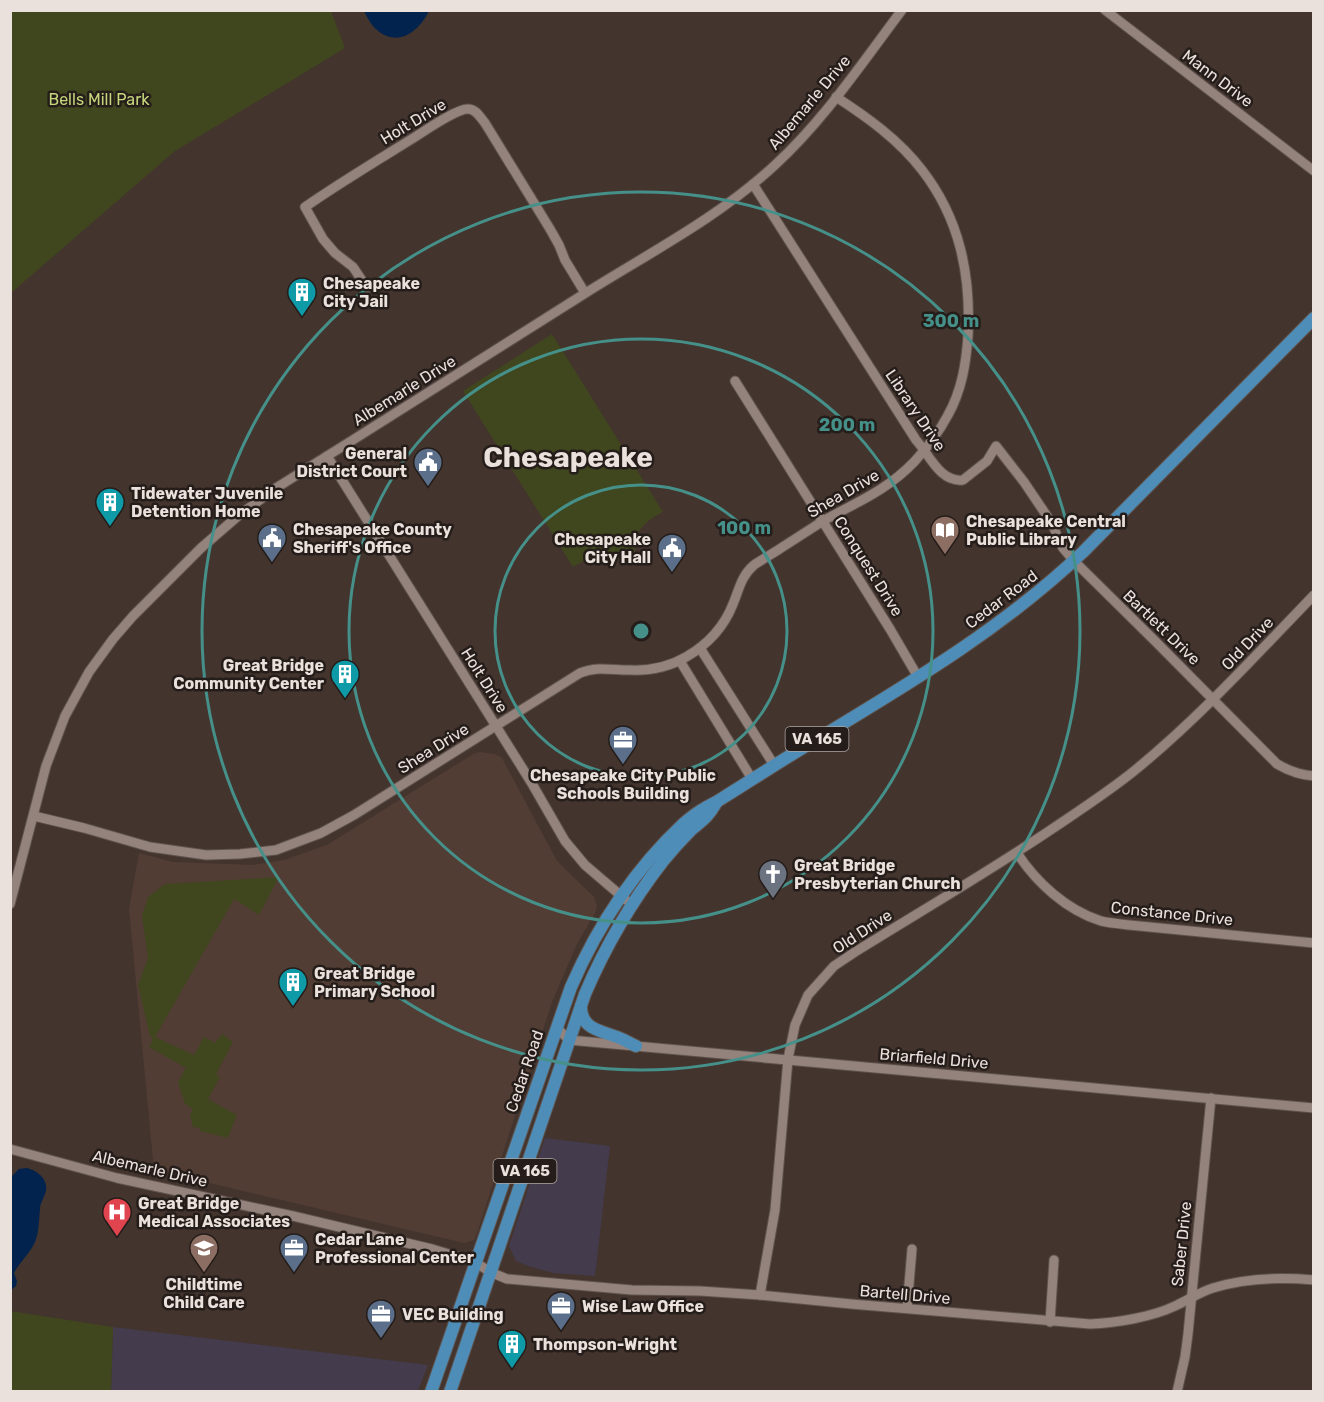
<svg xmlns="http://www.w3.org/2000/svg" width="1324" height="1402" font-family="Rubik,sans-serif">
<style>
.commercial{fill:#443b4c}
.built{fill:#523d34}
.green{fill:#40471e}
.water{fill:#01234d}
.lines{fill:none;stroke-linecap:round;stroke-linejoin:round}
.minor-casing{stroke:#5f534d;stroke-width:11}
.major-casing{stroke:#5f534d;stroke-width:14}
.minor{stroke:#94837c;stroke-width:9}
.major{stroke:#4e8db8;stroke-width:12}
.ring{fill:none;stroke:#46908a;stroke-width:3}
.labels{text-anchor:middle;stroke-width:5;stroke-linejoin:round;paint-order:stroke}
.shield{fill:#241d1a;stroke:#afa6a2;stroke-width:1.5}
.shield-label{font-size:15px;font-weight:bold;fill:#eae0dc}
.street-label{font-size:16px;fill:#eae0dc;stroke:#241d1a}
.park-label{font-size:16px;fill:#c6d67b;stroke:#241d1a}
.poi-label{font-size:16px;font-weight:bold;fill:#eae0dc;stroke:#241d1a;text-anchor:start}
.town-label{font-size:28px;font-weight:bold;fill:#eae0dc;stroke:#241d1a}
.centre{fill:#46908a;stroke:#241d1a;stroke-width:3}
.ring-label{font-size:18px;text-anchor:middle;font-weight:bold;fill:#46908a;stroke:#241d1a;stroke-width:5;stroke-linejoin:round;paint-order:stroke}
</style>
<rect width="100%" height="100%" fill="#43342e"/>
<g class="commercial">
<polygon points="545,1138 610,1146 595,1276 553,1273 528,1266 516,1261 509,1246"/>
<polygon points="113,1327 428,1365 418,1391 111,1391"/>
</g>
<polygon class="built" points="480,752 495,754 502,758 557,861 594,897 597,906 595,913 576,946 552,1002 476,1236 474,1240 464,1243 154,1170 129,909 139,853 173,862 253,865 284,860 327,845 475,753"/>
<g class="green">
<polygon points="11,10 331,11 345,48 175,151 11,293"/>
<path d="M552,334L663,512C652,517 637,528 635,542C634,546 635,553 636,557L629,564C623,562 617,558 611,557C597,554 584,560 573,567L463,391Z"/>
<polygon points="279,877 259,915 234,899 155,1037 194,1055 204,1037 215,1043 222,1034 233,1042 216,1074 220,1077 208,1099 237,1115 228,1138 200,1131 199,1128 193,1127 190,1115 193,1109 185,1104 178,1082 186,1068 149,1047 153,1039 150,1036 138,985 148,958 142,916 148,897 165,884"/>
<polygon points="10,1311 113,1327 111,1391 11,1391"/>
</g>
<g class="water">
<path d="M364,11H429C412,45 380,48 364,11Z"/>
<path d="M27,1168C38,1171 48,1179 46,1191C44,1198 40,1203 40,1209C39,1218 39,1233 35,1242C30,1253 20,1262 14,1273L17,1281L16,1286L11,1290V1177L19,1169Z"/>
</g>
<g class="lines">
<g class="minor-casing">
<g id="minor">
<polyline points="1105,10 1314,171"/>
<path d="M753,184L916,440C929,454 940,483 963,480L987,461L996,446L1024,482L1053,525L1057,536L1063,548L1074,561L1156,642L1277,764C1289,771 1300,775 1314,776"/>
<path d="M367,288L353,267L335,253L323,239L305,207C341,182 378,160 415,137C426,130 456,109 468,109C476,109 480,117 485,123L550,229L559,245L565,260L585,293"/>
<polyline points="735,381 890,629 918,677"/>
<polyline points="327,456 531,782 565,841 585,865 626,900"/>
<polyline points="700,648 774,765"/>
<polyline points="680,661 752,779"/>
<path d="M34,816L84,828L150,847L206,855L240,854L276,850L321,833L354,815L580,673C597,666 612,670 629,670C649,671 669,667 686,657C707,645 724,627 733,604C739,590 741,576 754,565C763,559 772,554 781,548C795,539 809,530 823,521C857,502 886,491 914,462C927,448 939,432 948,415C962,390 966,363 968,336C971,275 960,219 922,170C899,140 867,117 836,97"/>
<path d="M1017,853C1036,882 1066,910 1101,921C1110,923 1120,924 1129,925L1314,943"/>
<path d="M10,904L46,766L65,716L89,672L113,639L133,616L201,548L238,516L276,488C379,424 481,359 584,294C649,253 718,218 775,165C824,120 862,63 902,10"/>
<polyline points="557,1028 569,1040 1314,1108"/>
<path d="M10,1149L117,1178L293,1216L432,1249L475,1262L490,1272L507,1279L632,1290L700,1291L760,1295L851,1304L1090,1324C1116,1323 1152,1317 1175,1306C1188,1300 1200,1292 1213,1288C1245,1278 1280,1277 1314,1280"/>
<path d="M760,1295L775,1210L788,1059L795,1025L808,995L834,966L855,952C921,911 988,872 1052,829C1080,810 1108,792 1134,771C1199,718 1256,655 1314,595"/>
<polyline points="907,1308 912,1249"/>
<polyline points="1050,1322 1054,1260"/>
<polyline points="1177,1392 1185,1357 1188,1334 1211,1098"/>
</g>
</g>
<g class="major-casing">
<g id="major">
<path d="M581,1006C581,1028 598,1030 614,1036C622,1038 629,1043 636,1046"/>
<path d="M431,1392L571,987C598,925 634,870 683,824C690,818 697,812 705,808C710,805 715,803 721,799C750,781 779,762 809,744C905,686 1001,630 1083,552L1314,318"/>
<path d="M450,1392L585,994C605,947 632,901 663,861C672,850 681,840 691,830C703,820 708,817 716,803"/>
</g>
</g>
<use href="#minor" class="minor"/>
<use href="#major" class="major"/>
</g>
<g class="ring">
<circle cx="641" cy="631" r="146"/>
<circle cx="641" cy="631" r="292"/>
<circle cx="641" cy="631" r="439"/>
</g>
<defs>
<g id="building-pin" transform="scale(1.5)"><path d="M0 17L-7.5 6A9.5 9.5 0 1 1 7.5 6Z" fill="#0f9aa8" stroke="#241d1a"/><path d="M-4-6H4V6H1V3H-1V6H-4ZM-2.5-4.3h1.7v1.8h-1.7ZM.8-4.3h1.7v1.8H.8ZM-2.5-1h1.7V.8h-1.7ZM.8-1h1.7V.8H.8Z" fill="#fff"/></g>
<g id="civic-pin" transform="scale(1.5)"><path d="M0 17L-7.5 6A9.5 9.5 0 1 1 7.5 6Z" fill="#5c6f8a" stroke="#241d1a"/><path d="M-.6-6.5H3V-4.5H.6V-3L4-1V1h2V6H-6V1h2V-1L-.6-3ZM-1.2 2.5V6h2.4V2.5Z" fill="#fff"/></g>
<g id="library-pin" transform="scale(1.5)"><path d="M0 17L-7.5 6A9.5 9.5 0 1 1 7.5 6Z" fill="#8d6e63" stroke="#241d1a"/><path d="M-6-4Q-3-5.5-.7-3.5V5Q-3 3-6 4ZM6-4Q3-5.5 .7-3.5V5Q3 3 6 4Z" fill="#fff"/></g>
<g id="office-pin" transform="scale(1.5)"><path d="M0 17L-7.5 6A9.5 9.5 0 1 1 7.5 6Z" fill="#5c6f8a" stroke="#241d1a"/><path d="M-6-3h4V-5.5h4V-3h4V5H-6ZM-1-4.5V-3h2v-1.5ZM-6 0V1H6V0Z" fill="#fff"/></g>
<g id="church-pin" transform="scale(1.5)"><path d="M0 17L-7.5 6A9.5 9.5 0 1 1 7.5 6Z" fill="#6b7280" stroke="#241d1a"/><path d="M-1.2-6h2.4v3.5h3.3v2.4h-3.3V6h-2.4V-.1h-3.3v-2.4h3.3Z" fill="#fff"/></g>
<g id="hospital-pin" transform="scale(1.5)"><path d="M0 17L-7.5 6A9.5 9.5 0 1 1 7.5 6Z" fill="#e0444e" stroke="#241d1a"/><path d="M-5-5h3v3.5h4V-5h3V5h-3V1.5h-4V5h-3Z" fill="#fff"/></g>
<g id="school-pin" transform="scale(1.5)"><path d="M0 17L-7.5 6A9.5 9.5 0 1 1 7.5 6Z" fill="#8d6e63" stroke="#241d1a"/><path d="M0-5L7-2L0 1L-7-2ZM-4 1L0 2.5L4 1V4Q0 6-4 4Z" fill="#fff"/></g>
</defs>
<g fill-rule="evenodd">
<use href="#building-pin" x="302" y="292"/>
<use href="#civic-pin" x="428" y="462"/>
<use href="#building-pin" x="110" y="502"/>
<use href="#library-pin" x="945" y="530"/>
<use href="#civic-pin" x="272" y="538"/>
<use href="#civic-pin" x="672" y="548"/>
<use href="#building-pin" x="345" y="674"/>
<use href="#office-pin" x="623" y="740"/>
<use href="#church-pin" x="773" y="874"/>
<use href="#building-pin" x="293" y="982"/>
<use href="#hospital-pin" x="117" y="1212"/>
<use href="#school-pin" x="204" y="1248"/>
<use href="#office-pin" x="294" y="1248"/>
<use href="#office-pin" x="561" y="1306"/>
<use href="#office-pin" x="381" y="1314"/>
<use href="#building-pin" x="512" y="1344"/>
</g>
<g class="labels">
<g class="shield">
<rect x="785.5" y="727" width="63" height="24" rx="4.5"/>
<rect x="493.5" y="1159" width="63" height="24" rx="4.5"/>
</g>
<g class="shield-label">
<text x="817" y="744">VA 165</text>
<text x="525" y="1176">VA 165</text>
</g>
<g class="street-label">
<text transform="translate(1218 78) rotate(37)" y="6">Mann Drive</text>
<text transform="translate(809 102) rotate(-50)" y="6">Albemarle Drive</text>
<text transform="translate(413 121) rotate(-31)" y="6">Holt Drive</text>
<text transform="translate(404 390) rotate(-32)" y="6">Albemarle Drive</text>
<text transform="translate(916 410) rotate(56)" y="6">Library Drive</text>
<text transform="translate(843 493) rotate(-30)" y="6">Shea Drive</text>
<text transform="translate(869 566) rotate(58)" y="6">Conquest Drive</text>
<text transform="translate(1001 599) rotate(-37)" y="6">Cedar Road</text>
<text transform="translate(1162 627) rotate(44)" y="6">Bartlett Drive</text>
<text transform="translate(1247 643) rotate(-46)" y="6">Old Drive</text>
<text transform="translate(485 680) rotate(58)" y="6">Holt Drive</text>
<text transform="translate(433 748) rotate(-32)" y="6">Shea Drive</text>
<text transform="translate(1172 913) rotate(6)" y="6">Constance Drive</text>
<text transform="translate(862 931) rotate(-33)" y="6">Old Drive</text>
<text transform="translate(934 1058) rotate(5)" y="6">Briarfield Drive</text>
<text transform="translate(524 1071) rotate(-71)" y="6">Cedar Road</text>
<text transform="translate(150 1168) rotate(13)" y="6">Albemarle Drive</text>
<text transform="translate(1181 1244) rotate(-84)" y="6">Saber Drive</text>
<text transform="translate(905 1294) rotate(5)" y="6">Bartell Drive</text>
</g>
<g class="park-label">
<text x="99" y="105">Bells Mill Park</text>
</g>
<g class="poi-label">
<text x="323" y="289">Chesapeake<tspan x="323" dy="18">City Jail</tspan></text>
<text x="407" y="459" text-anchor="end">General<tspan x="407" dy="18">District Court</tspan></text>
<text x="131" y="499">Tidewater Juvenile<tspan x="131" dy="18">Detention Home</tspan></text>
<text x="966" y="527">Chesapeake Central<tspan x="966" dy="18">Public Library</tspan></text>
<text x="293" y="535">Chesapeake County<tspan x="293" dy="18">Sheriff's Office</tspan></text>
<text x="651" y="545" text-anchor="end">Chesapeake<tspan x="651" dy="18">City Hall</tspan></text>
<text x="324" y="671" text-anchor="end">Great Bridge<tspan x="324" dy="18">Community Center</tspan></text>
<text x="623" y="781" text-anchor="middle">Chesapeake City Public<tspan x="623" dy="18">Schools Building</tspan></text>
<text x="794" y="871">Great Bridge<tspan x="794" dy="18">Presbyterian Church</tspan></text>
<text x="314" y="979">Great Bridge<tspan x="314" dy="18">Primary School</tspan></text>
<text x="138" y="1209">Great Bridge<tspan x="138" dy="18">Medical Associates</tspan></text>
<text x="315" y="1245">Cedar Lane<tspan x="315" dy="18">Professional Center</tspan></text>
<text x="204" y="1290" text-anchor="middle">Childtime<tspan x="204" dy="18">Child Care</tspan></text>
<text x="582" y="1312">Wise Law Office</text>
<text x="402" y="1320">VEC Building</text>
<text x="533" y="1350">Thompson-Wright</text>
</g>
<g class="town-label">
<text x="568" y="467">Chesapeake</text>
</g>
</g>
<circle cx="641" cy="631" r="9" class="centre"/>
<g class="ring-label">
<text x="951" y="327">300 m</text>
<text x="847" y="431">200 m</text>
<text x="744" y="534">100 m</text>
</g>
<rect width="1324" height="1402" fill="none" stroke="#eae0dc" stroke-width="24"/>
</svg>
